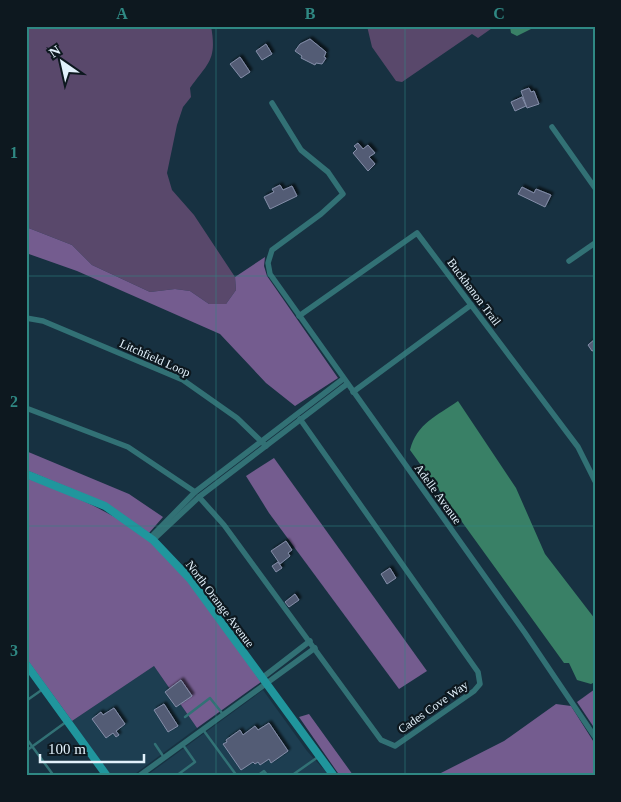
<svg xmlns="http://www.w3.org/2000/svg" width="621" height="802" font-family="Georgia,serif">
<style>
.built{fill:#1d3e51}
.green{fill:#59486b}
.forest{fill:#745c8f}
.water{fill:#398066}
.building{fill:#535b74;stroke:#848ea9;filter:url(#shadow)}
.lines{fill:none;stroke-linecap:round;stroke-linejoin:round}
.lane{stroke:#327175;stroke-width:2.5}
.street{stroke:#327175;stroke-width:5.5}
.secondary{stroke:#20969d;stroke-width:8}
.grid{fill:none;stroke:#2f8883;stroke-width:1;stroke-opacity:0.55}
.labels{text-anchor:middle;stroke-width:4.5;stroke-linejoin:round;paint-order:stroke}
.street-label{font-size:12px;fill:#e2f1fb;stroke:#0d181f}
.neatline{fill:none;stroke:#2f8883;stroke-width:2}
.grid-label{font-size:16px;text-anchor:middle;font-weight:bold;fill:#2f8883}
</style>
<defs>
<filter id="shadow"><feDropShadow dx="2.5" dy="-2.5" stdDeviation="1" flood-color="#0009"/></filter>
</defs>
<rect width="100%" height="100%" fill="#173141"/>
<g class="built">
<polygon points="154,666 197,728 132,776 111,776 72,721"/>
<polygon points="263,690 307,751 330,776 146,776"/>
</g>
<g class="green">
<path d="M26,26H211C217,60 209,62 190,88L191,97L183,107L177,125L167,173L172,190L194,215L235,277L236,290L226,304H209L190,291L175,289L150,292L92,265L72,245L26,227Z"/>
<polygon points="367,26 495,26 478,38 472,34 402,82 396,81 372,47"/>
</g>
<g class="forest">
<polygon points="26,227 72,245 92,265 150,292 175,289 190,291 209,304 226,304 236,290 235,277 265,257 264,266 267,276 338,378 295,406 266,383 220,334 77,271 26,253"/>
<polygon points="26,451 129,494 163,517 149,533 106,503 26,470"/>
<polygon points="274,458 427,671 399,689 269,513 246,476"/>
<path d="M26,478C62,491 97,505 129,526C185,563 222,628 261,682L197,728L154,666L72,721L26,658Z"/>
<polygon points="595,689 595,729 577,702"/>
<polygon points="556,704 571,706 595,744 595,776 435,776 504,741"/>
<polygon points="309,714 353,775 357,776 340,776 299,717"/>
</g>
<g class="water">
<polygon points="512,26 537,26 517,36 511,33 510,27"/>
<path d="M458,401L516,488L545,554L595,619V682L591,684L577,680L569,663H564L410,450C417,423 437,416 458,401Z"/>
</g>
<g class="building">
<polygon points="310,39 326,52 324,57 326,58 322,64 316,63 315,65 301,58 302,56 295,51 300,44"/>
<polygon points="266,44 272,54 262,60 256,51"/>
<polygon points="240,57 250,72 241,78 230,64"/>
<polygon points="529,88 531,92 534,91 539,104 527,108 521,91"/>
<polygon points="522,97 526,106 515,111 511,102"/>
<polygon points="358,143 363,149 368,145 375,153 369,157 375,164 368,171 353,153 357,149 354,146"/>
<polygon points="280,185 283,190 292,186 297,196 270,209 264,197 274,192 272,189"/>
<polygon points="522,187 534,193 536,189 551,195 545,207 518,194"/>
<polygon points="595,339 595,350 592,351 588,345"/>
<polygon points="286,541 292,550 288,553 290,556 280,564 271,551"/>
<polygon points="278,562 282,568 276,572 272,566"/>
<polygon points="390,568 396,578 387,584 381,574"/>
<polygon points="295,594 299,600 289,607 285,602"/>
<polygon points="181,680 192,696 176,707 165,692"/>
<polygon points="164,704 178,726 168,732 154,710"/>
<polygon points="114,708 125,724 116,731 119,735 116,737 113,733 106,738 92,719 101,712 103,715"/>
<polygon points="269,723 288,751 271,763 269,759 260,765 258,762 255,764 253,762 241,770 223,744 227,742 226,740 240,730 243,735 255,726 258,730"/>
</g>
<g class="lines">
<g class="lane">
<polyline points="26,701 43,689"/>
<polyline points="185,717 210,698 222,713"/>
<polyline points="204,731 237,776"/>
<polyline points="26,738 54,776"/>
<polyline points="155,744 163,756"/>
<polyline points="26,751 66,722"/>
<polyline points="26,773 28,776"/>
<polyline points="176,776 195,762 183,745"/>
<polyline points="257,776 264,771 268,776"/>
<polyline points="291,776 318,757"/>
</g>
<g class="street">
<polyline points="272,103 301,150 328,172 343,194 321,214 272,250 268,263 270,274 525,633 595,737"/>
<polyline points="552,127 595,188"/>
<polyline points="569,261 595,243"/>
<polyline points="299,316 417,233 578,447 595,481"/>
<polyline points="26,318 43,321 183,380 237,418 266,446"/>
<polyline points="353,392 471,305"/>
<polyline points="26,408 128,447 195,492"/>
<polyline points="199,497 224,525 381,740 395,746 474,691 480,684 478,672 300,419"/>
<polyline points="150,538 195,492 343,379"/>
<polyline points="153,540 199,497 347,384"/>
<polyline points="262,678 310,641"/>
<polyline points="139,776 315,648"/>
</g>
<g class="secondary">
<polyline points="26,474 105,506 153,540 190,579 334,776"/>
<polyline points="26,664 107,776"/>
</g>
</g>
<path class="grid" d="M216,26V776M405,26V776M26,276H595M26,526H595"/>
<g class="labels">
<g class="street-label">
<text transform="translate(474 292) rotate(53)" y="4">Buckhanon Trail</text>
<text transform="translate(155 358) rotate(24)" y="4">Litchfield Loop</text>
<text transform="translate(438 494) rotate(54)" y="4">Adelle Avenue</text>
<text transform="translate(220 604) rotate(53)" y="4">North Orange Avenue</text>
<text transform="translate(433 707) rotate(-35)" y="4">Cades Cove Way</text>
</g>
</g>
<rect width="621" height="802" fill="none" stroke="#0d181f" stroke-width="55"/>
<g transform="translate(62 62) rotate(326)" stroke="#0d181f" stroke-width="4" paint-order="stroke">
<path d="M0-4L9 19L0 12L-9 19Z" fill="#e2f1fb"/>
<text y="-8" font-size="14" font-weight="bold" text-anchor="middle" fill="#e2f1fb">N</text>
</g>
<path d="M40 754v8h104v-8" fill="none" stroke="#e2f1fb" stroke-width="2.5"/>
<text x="48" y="754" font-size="15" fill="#e2f1fb" stroke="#0d181f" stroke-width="4" paint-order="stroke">100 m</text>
<rect x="28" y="28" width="566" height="746" class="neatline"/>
<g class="grid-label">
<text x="122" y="19">A</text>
<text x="310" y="19">B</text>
<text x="499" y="19">C</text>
<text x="14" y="158">1</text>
<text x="14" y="407">2</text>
<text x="14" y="656">3</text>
</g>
</svg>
